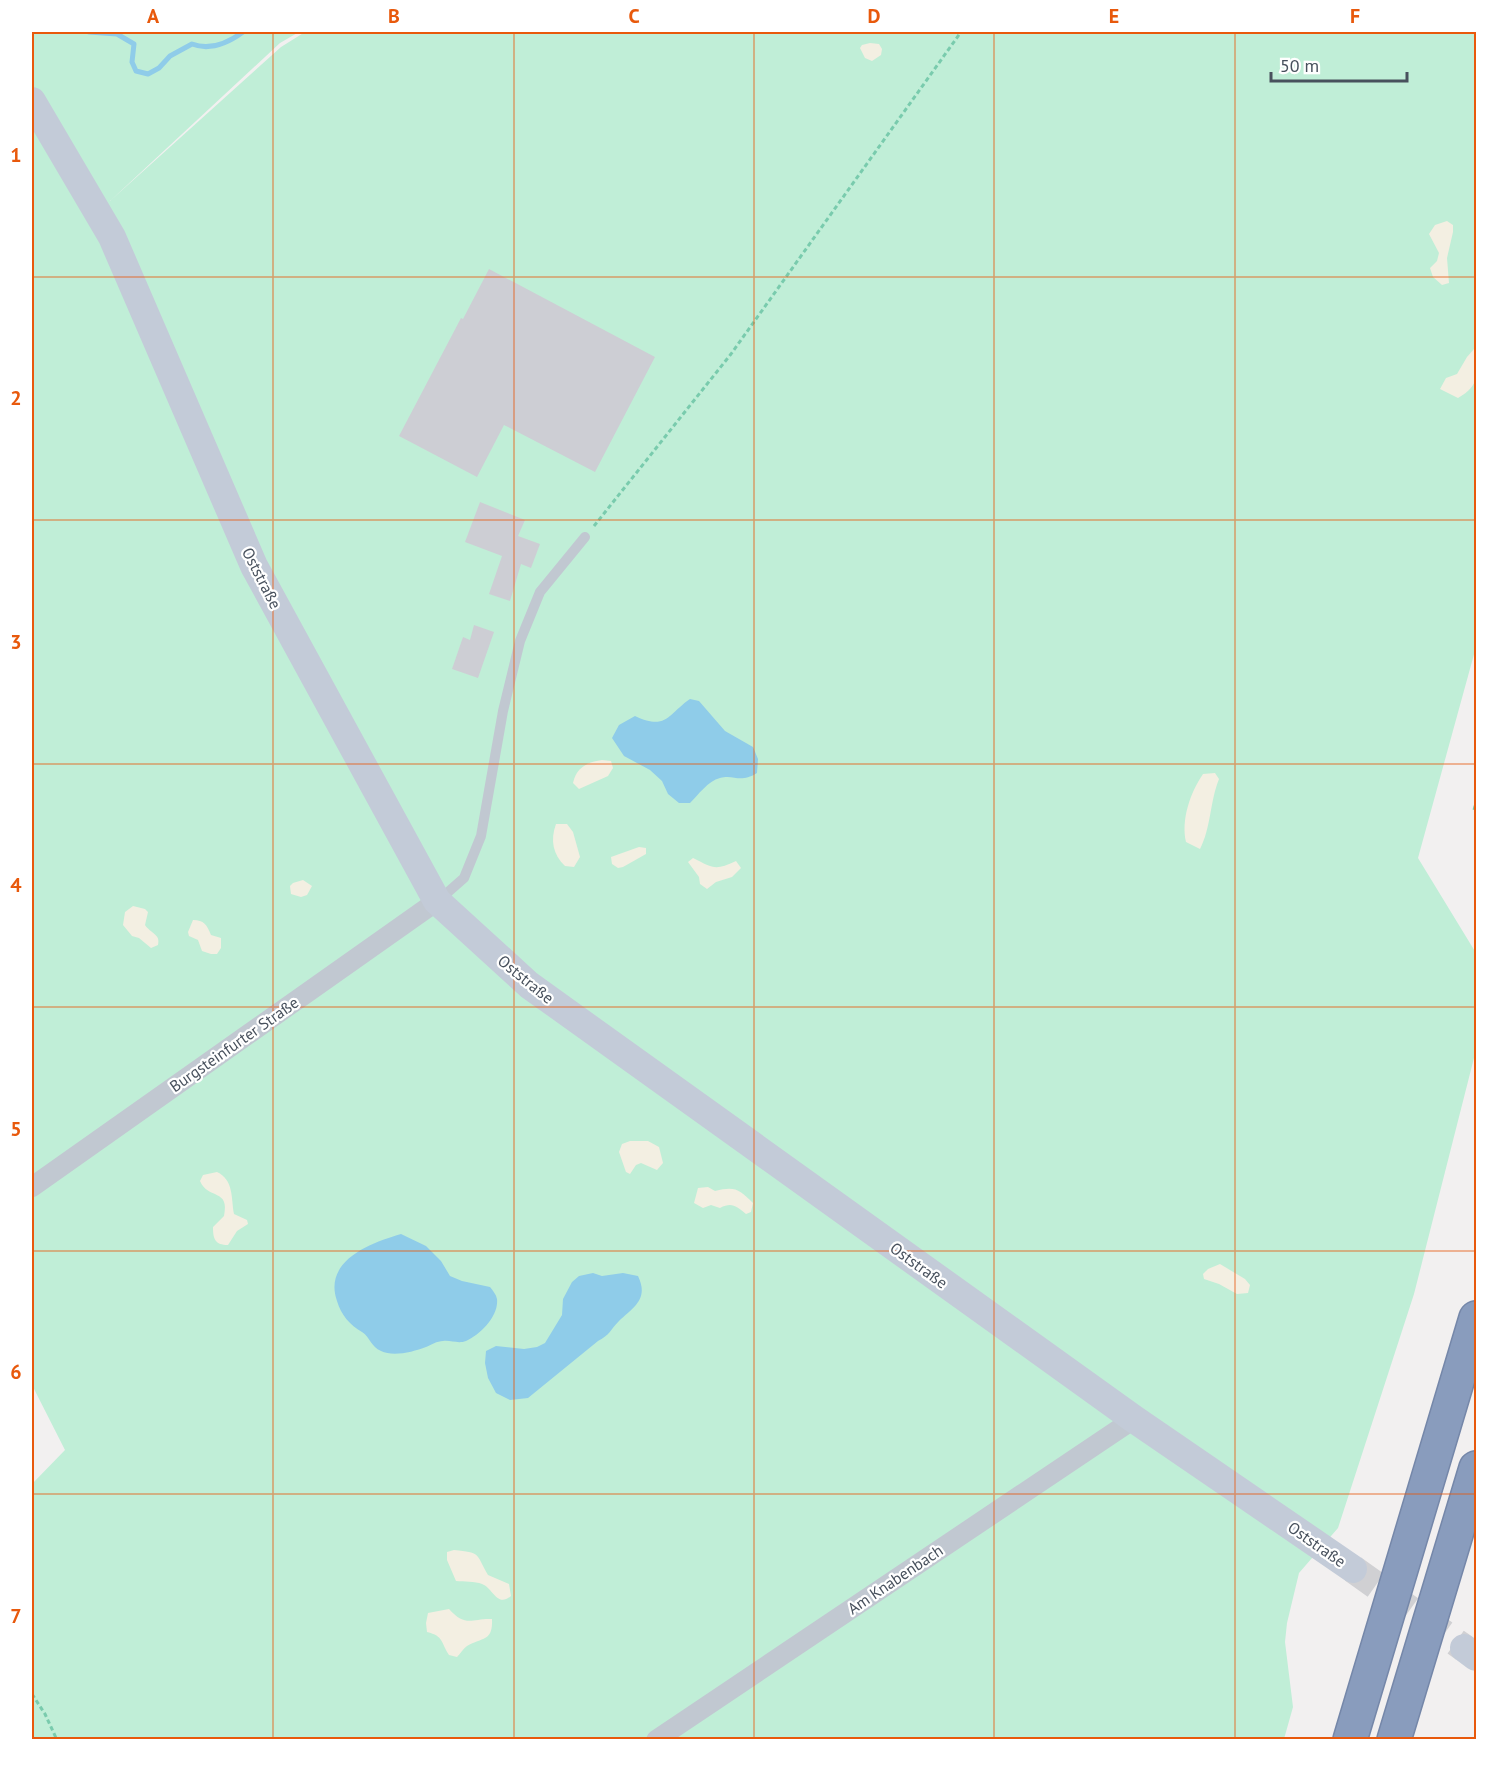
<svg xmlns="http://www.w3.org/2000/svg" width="1508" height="1771" font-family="'PT Sans',sans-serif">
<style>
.green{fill:#c0eed7}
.sand{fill:#f3efe2}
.water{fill:#8fcce9}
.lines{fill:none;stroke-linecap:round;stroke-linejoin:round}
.stream{stroke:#8fcce9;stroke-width:5}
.building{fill:#cdced4}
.secondary-tunnel{stroke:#d0d0d3;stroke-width:28;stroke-dasharray:28 14;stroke-linecap:butt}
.highway-casing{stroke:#7587a9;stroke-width:36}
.path{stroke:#79cbad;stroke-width:3;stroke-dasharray:4.5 3;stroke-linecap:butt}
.lane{stroke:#c1c8d1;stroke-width:10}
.street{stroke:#c1c8d1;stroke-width:20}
.secondary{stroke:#c3cbd8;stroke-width:28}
.highway{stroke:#899cbd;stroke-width:33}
.grid{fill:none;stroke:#e8590c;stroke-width:1.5;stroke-opacity:0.55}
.labels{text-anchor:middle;stroke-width:4.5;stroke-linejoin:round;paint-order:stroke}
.street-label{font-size:16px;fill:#48515d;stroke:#fff}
.neatline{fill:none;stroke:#e8590c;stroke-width:2}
.grid-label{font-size:20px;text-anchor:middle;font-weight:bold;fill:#e8590c}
</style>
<rect width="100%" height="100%" fill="#f2f0f0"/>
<polygon class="green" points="32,32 299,32 280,43 110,201 281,47 305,32 1476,32 1476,647 1418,858 1476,953 1476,1050 1414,1294 1338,1528 1299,1573 1287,1623 1285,1642 1293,1707 1284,1739 32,1740 32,1484 65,1450 32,1385"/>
<g class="sand">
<polygon points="870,43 879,44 882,49 881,55 872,61 865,58 860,48 862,45"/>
<polygon points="1447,221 1453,225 1453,232 1447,258 1449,283 1442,285 1433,277 1430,268 1437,261 1439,253 1429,234 1435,225"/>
<path d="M1474,349L1476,350C1477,373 1481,385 1458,398L1440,389L1446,378L1457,374L1467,357Z"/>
<path d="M602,760L611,761L613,768L608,776L579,789L573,783C576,768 587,762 602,760Z"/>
<path d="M1215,773L1219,779C1210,801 1211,828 1200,849L1186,842C1181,820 1190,793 1203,774Z"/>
<path d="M556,824H567L573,832L580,857L574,867L565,866C553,855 550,840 556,824Z"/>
<polygon points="639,847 646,848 646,854 623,867 618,868 612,864 611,857"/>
<path d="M693,858C713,868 715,871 736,861L741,868L732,877L716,882L707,889L700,884L699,877L688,862Z"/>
<polygon points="303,880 312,886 307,895 301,897 291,894 290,886 293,883"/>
<path d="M133,906L145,909L148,912L145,925C150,933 161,934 158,945L151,948L139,938L132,936L123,925L125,912Z"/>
<path d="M193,920C204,920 207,925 211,935L221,938V948L217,954H211L202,951L198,940L189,936L188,932Z"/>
<polygon points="630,1141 648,1141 659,1147 663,1163 657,1170 641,1163 636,1165 630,1174 626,1172 619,1152 622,1144"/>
<path d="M217,1172C234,1180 231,1198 234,1214L247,1220L248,1224L237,1231L228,1245C215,1245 213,1239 213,1227L224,1216C230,1188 208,1200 200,1181L203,1175Z"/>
<path d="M708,1187L715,1191C735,1186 739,1189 753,1203L751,1212L746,1214C736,1206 732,1202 720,1208L711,1205L703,1208L694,1203L698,1188Z"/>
<polygon points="1220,1264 1245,1279 1250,1285 1248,1293 1237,1294 1219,1284 1204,1279 1203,1274 1208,1269"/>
<path d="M454,1550C481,1553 475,1552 488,1575L509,1584L511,1596C497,1608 493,1588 482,1584C475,1581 464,1582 456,1581L447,1560V1552Z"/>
<path d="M449,1609C466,1628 472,1618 492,1619C493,1642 482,1637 467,1646C463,1649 460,1654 457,1657L449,1655C441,1643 444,1636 427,1632L426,1623L428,1613Z"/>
</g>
<g class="water">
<path d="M690,699L699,701L725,731L753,747L758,759L757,773C739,784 735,774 720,778C708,781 698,795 690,803H679L668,794L662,781L650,770L624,756L612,738L619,725L635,716C667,731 668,714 690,699Z"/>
<path d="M401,1234L426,1246L441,1261L450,1276L462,1281L490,1287C493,1291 496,1294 497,1299C499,1316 480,1335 466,1341C458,1344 451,1340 443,1341C437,1341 431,1345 426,1347C413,1352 393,1357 381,1351C371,1347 370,1337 362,1332C350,1325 341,1315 337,1301C323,1261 370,1243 401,1234Z"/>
<path d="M593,1273L602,1276L623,1273L638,1276C649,1299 634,1307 619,1321C610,1330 610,1335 598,1341L528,1398L510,1400L496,1393L488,1378L485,1363L486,1351L496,1346L524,1349L537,1347L545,1343L562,1315L563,1299L572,1282L579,1276Z"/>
</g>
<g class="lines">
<path class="stream" d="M89,32L117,34L134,44L132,62L136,71L148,74L159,68L170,56L192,44C210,51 228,43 243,32"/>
</g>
<g class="building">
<polygon points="489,269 655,357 595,472 504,425 477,477 399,436 461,318 463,319"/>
<polygon points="480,502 525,520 518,536 540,544 531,568 521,564 510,601 489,594 502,556 465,542"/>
<polygon points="474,625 494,632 478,678 452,669 463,637 470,640"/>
</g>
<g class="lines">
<polyline class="secondary-tunnel" points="1353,1569 1464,1648"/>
<g class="highway-casing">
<g id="highway">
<polyline points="1350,1740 1476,1318"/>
<polyline points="1394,1740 1476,1468"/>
</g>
</g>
<g class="path">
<polyline points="594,526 731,354 961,32"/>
<polyline points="1474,810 1476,803"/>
<polyline points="32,1694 45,1714 57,1740"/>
</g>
<polyline class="lane" points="439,900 464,878 481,836 503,711 520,641 540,592 585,537"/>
<g class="street">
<polyline points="32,1187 437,901"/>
<polyline points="656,1740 1134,1419"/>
</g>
<g class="secondary">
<polyline points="32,101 112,237 254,566 437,901 529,985 1134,1419 1353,1569"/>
<polyline points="1464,1648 1476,1657"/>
</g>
<use href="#highway" class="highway"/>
</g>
<path class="grid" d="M273,32V1740M514,32V1740M754,32V1740M994,32V1740M1235,32V1740M32,277H1476M32,520H1476M32,764H1476M32,1007H1476M32,1251H1476M32,1494H1476"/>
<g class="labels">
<g class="street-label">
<text transform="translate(262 578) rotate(63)" y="6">Oststraße</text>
<text transform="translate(526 979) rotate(39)" y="6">Oststraße</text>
<text transform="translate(234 1044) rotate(-35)" y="6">Burgsteinfurter Straße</text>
<text transform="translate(919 1265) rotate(36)" y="6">Oststraße</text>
<text transform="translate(1317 1544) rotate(35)" y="6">Oststraße</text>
<text transform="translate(895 1579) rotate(-34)" y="6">Am Knabenbach</text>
</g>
</g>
<rect width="1508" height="1771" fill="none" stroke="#ffffff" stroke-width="66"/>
<path d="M1271 72v9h136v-9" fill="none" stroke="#48515d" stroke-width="3"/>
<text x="1280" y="72" font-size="18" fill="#48515d" stroke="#ffffff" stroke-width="4.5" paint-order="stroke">50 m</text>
<rect x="33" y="33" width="1442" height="1705" class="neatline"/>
<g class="grid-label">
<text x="153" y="23">A</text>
<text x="394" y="23">B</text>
<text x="634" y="23">C</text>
<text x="874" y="23">D</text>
<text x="1114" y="23">E</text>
<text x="1355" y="23">F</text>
<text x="16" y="162">1</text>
<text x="16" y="405">2</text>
<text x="16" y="649">3</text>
<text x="16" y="892">4</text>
<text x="16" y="1136">5</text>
<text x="16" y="1379">6</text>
<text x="16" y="1623">7</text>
</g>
</svg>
